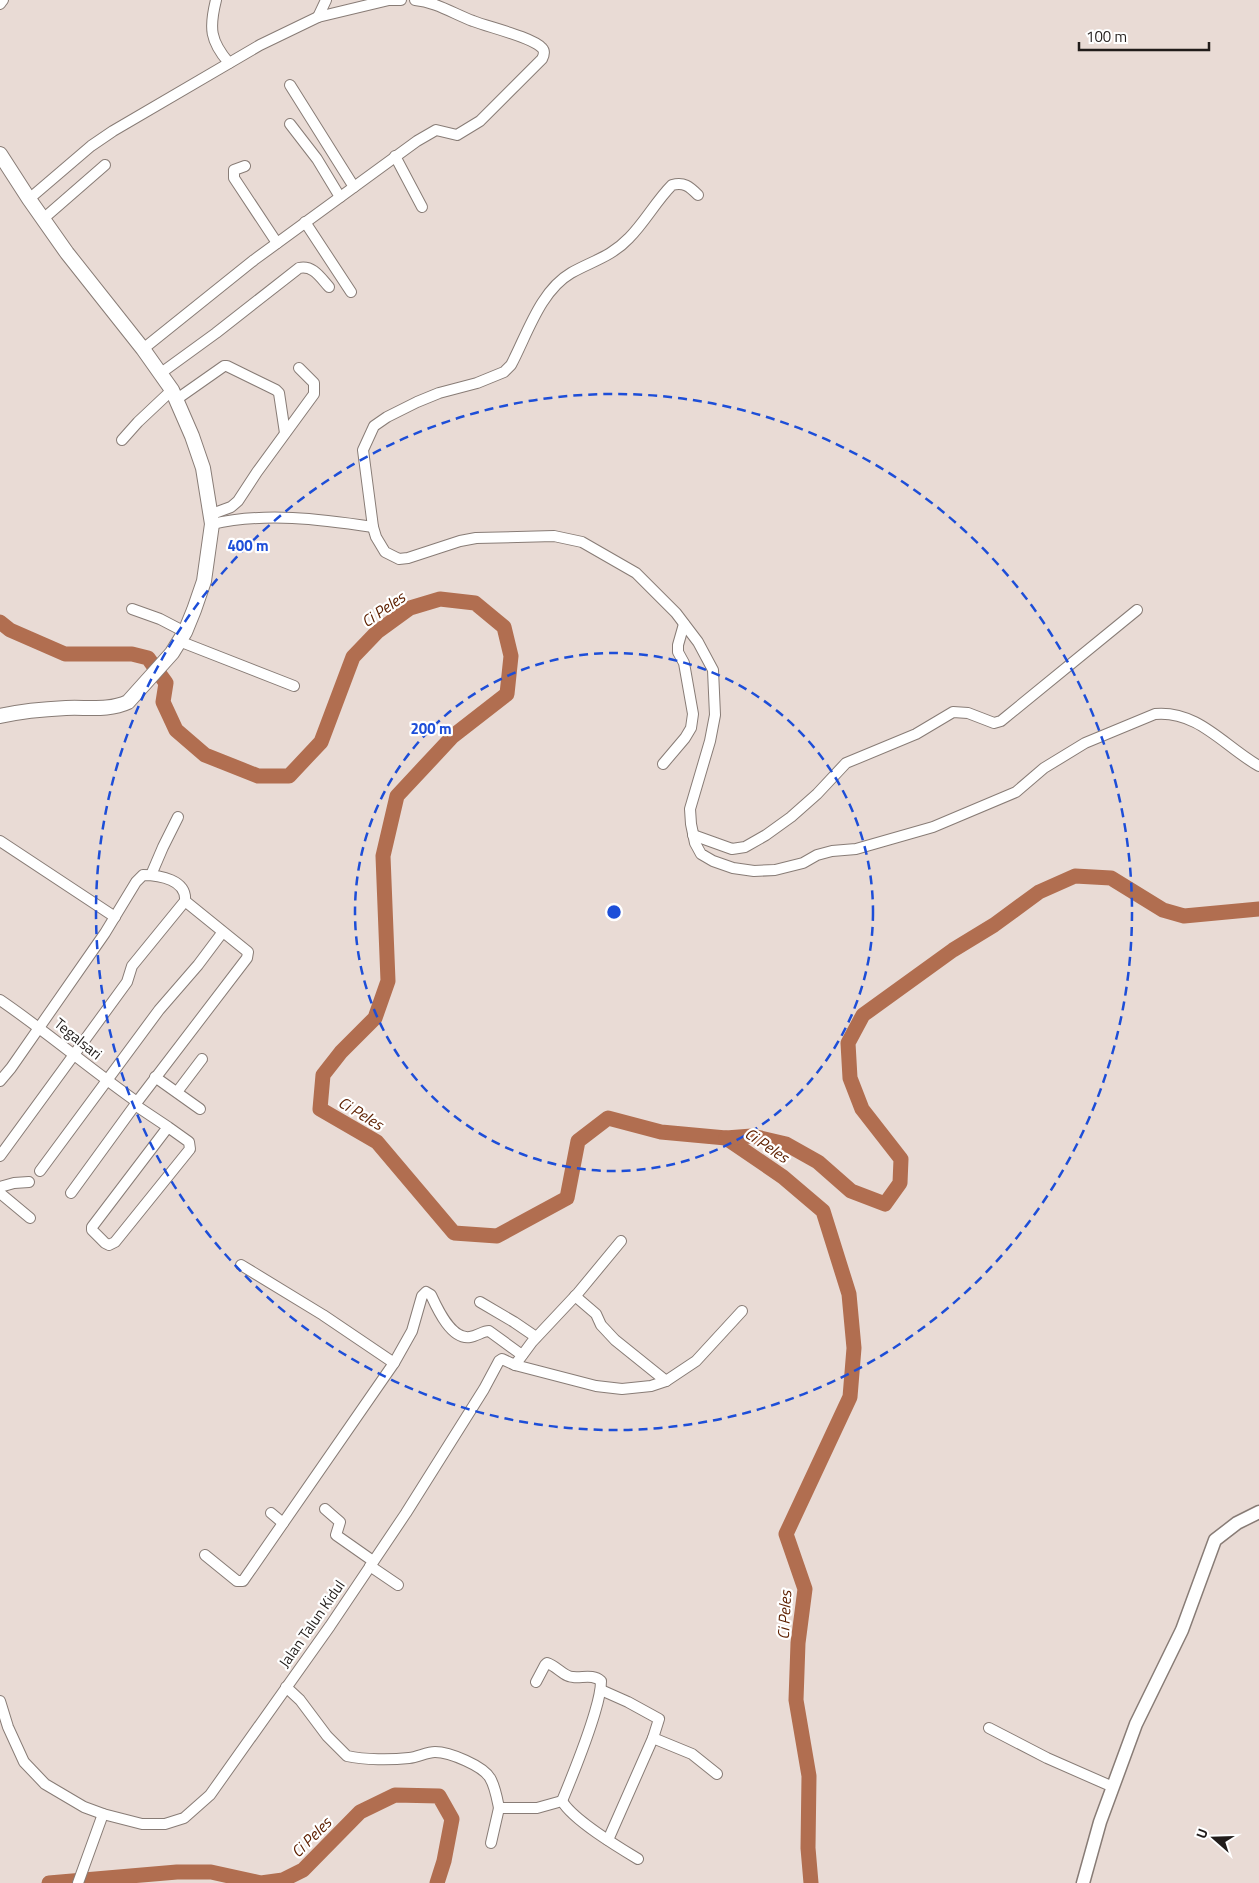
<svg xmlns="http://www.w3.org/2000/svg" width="1259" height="1883" font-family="'Titillium Web',sans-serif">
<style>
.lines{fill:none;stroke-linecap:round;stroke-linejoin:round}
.river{stroke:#b16e50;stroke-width:15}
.minor-casing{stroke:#887c76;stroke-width:12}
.tertiary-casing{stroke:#887c76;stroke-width:15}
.secondary-casing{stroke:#887c76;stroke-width:16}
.minor{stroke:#fff;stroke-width:10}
.tertiary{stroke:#fff;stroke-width:12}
.secondary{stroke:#fff;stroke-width:14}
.ring{fill:none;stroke:#1d4ed8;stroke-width:2.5;stroke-dasharray:9 6}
.labels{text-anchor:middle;stroke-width:4.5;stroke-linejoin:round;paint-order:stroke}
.street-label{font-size:15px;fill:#211c1a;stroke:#fff}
.water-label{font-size:16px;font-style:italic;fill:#5e2000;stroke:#fff}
.centre{fill:#1d4ed8;stroke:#fff;stroke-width:2.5}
.ring-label{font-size:15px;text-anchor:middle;font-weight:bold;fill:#1d4ed8;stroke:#fff;stroke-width:4.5;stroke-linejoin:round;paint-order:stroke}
</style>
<rect width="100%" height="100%" fill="#e9dbd5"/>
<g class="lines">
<g class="river">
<polyline points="0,622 10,630 65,654 132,654 148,658 166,683 163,702 176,730 205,755 258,776 289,776 321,742 353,657 377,632 410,608 440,599 475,603 504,627 511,656 507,694 453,736 397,796 383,856 388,981 375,1018 341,1052 323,1075 320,1109 377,1142 454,1233 497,1236 567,1198 578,1141 608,1118 661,1132 726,1138 783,1177 823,1211 849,1294 854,1348 850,1397 786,1534 805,1589 798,1643 796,1700 809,1776 808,1848 811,1883"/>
<polyline points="726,1138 752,1136 786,1144 818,1162 851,1191 885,1204 900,1183 901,1159 862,1109 850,1078 848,1043 863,1015 953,950 994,925 1039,892 1075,876 1111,878 1163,910 1184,916 1259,909"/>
<polyline points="49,1883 177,1872 211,1872 261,1883 283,1880 303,1870 360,1812 395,1795 439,1796 452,1819 444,1861 437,1883"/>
</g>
<g class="minor-casing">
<g id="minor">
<path d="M216,0C209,28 210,41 229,63"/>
<polyline points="0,4 3,0"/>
<polyline points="318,17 326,0"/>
<polyline points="290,85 354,187"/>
<polyline points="290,124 317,159 340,197"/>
<polyline points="395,156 422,207"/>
<polyline points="245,166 234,170 234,178 277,243"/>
<path d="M698,195C689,186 684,182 672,185C656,201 645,222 629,238C611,257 592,261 571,273C540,291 527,335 511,365L504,372L477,383L439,393L417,402L387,417L374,426L363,450L373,527L376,537L385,552L399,559L408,558L460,541L476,538L554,536L582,542L636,573L676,613L698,642L713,670L715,715L710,741L690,809L691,824L695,843L701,854L713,861L733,868L754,871L775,870L803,863L817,855L832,851L856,849L933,827L1016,792L1044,768L1085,743L1155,714C1198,710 1225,747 1259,766"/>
<polyline points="29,199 91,146 113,131 260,45 318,17 389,0 401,0"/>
<polyline points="43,219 105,165"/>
<polyline points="305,222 351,292"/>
<path d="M143,349L254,260L417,141L436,130L457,135L480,121L542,59C544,55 545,51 542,48C532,37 488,27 473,21C454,14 436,2 415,0"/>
<path d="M161,373L216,333L299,268C313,265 320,277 329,287"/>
<polyline points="177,399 224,366 227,366 276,390 279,393 285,433"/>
<polyline points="122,440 138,422 172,390"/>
<polyline points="212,514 231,507 238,501 257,472 314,394 314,383 299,368"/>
<path d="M212,524C265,512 320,519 373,527"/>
<polyline points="132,609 160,619 185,632"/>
<polyline points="179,641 294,686"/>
<polyline points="663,764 685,738 691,728 693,714 684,663 678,652 678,645 684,624"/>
<polyline points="693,835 732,849 745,847 766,835 791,817 817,794 846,763 916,734 953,712 968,713 994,723 1001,721 1137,610"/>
<polyline points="0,841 115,917"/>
<polyline points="151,875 163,847 178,817"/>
<path d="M0,1000C47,1032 90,1069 137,1102"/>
<polyline points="155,1077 200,1109"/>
<path d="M0,1081L11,1068L105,933L136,882L143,875C160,875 187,880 185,901L248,952L247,958L137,1102"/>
<polyline points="177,1092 202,1059"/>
<polyline points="137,1102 135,1105 168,1127 92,1227 92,1230 105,1243 109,1245 115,1242 190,1149 189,1142 168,1127"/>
<polyline points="0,1156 127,982 132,966 185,901"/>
<polyline points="40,1171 159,1010 198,965 222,933"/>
<polyline points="0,1187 14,1183 29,1182"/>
<polyline points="0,1193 30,1218"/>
<polyline points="71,1193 135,1105"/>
<polyline points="575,1296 596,1314 601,1325 615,1340 666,1381"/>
<polyline points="480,1302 514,1322 536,1337"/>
<path d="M394,1363L412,1331L422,1296L426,1292L431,1295C437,1308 451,1340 470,1337C477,1336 483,1331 489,1331L522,1355"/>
<polyline points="515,1365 596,1386 622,1389 651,1386 666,1381 696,1361 742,1311"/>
<polyline points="325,1509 340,1522 336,1535 373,1561"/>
<polyline points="271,1513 283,1523"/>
<polyline points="205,1555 237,1581 243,1581 394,1363 323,1315 241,1265"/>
<polyline points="370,1566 398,1585"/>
<path d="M536,1682L545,1665L547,1663C557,1666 564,1677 573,1677C583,1678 593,1674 601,1681C601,1692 598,1702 595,1712C586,1743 574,1772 562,1801"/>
<path d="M286,1687L300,1700L327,1736L347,1756C365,1760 391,1760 409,1758C418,1757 427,1752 435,1752C450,1752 483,1766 490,1778C495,1786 497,1798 499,1808H537L562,1801C573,1820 618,1847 638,1859"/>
<polyline points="601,1690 628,1702 659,1719 653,1738 608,1840"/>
<polyline points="0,1701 8,1727 24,1762 45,1784 84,1807 103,1814 142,1824 165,1824 184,1818 210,1795 330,1626 406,1513 484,1389 499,1361 502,1359 515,1365 532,1342 578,1293 621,1241"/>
<polyline points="989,1728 1047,1758 1113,1787"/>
<polyline points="653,1738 692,1754 717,1774"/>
<polyline points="491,1843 499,1808"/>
<polyline points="78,1883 103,1814"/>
</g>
</g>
<g class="tertiary-casing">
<polyline id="tertiary" points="1083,1883 1100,1822 1136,1724 1182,1630 1215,1540 1237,1523 1259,1512"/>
</g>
<g class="secondary-casing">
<path id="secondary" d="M0,154L29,199L67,253L143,349L172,390L192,436L203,468L212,524L204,581L194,610L185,632L172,653L128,702C109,711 87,707 66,708C44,709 22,711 0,716"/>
</g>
<use href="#minor" class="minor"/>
<use href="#tertiary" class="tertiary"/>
<use href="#secondary" class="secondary"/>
</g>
<g class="ring">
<circle cx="614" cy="912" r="259"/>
<circle cx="614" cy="912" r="518"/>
</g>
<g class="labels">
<g class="street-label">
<text transform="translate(78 1039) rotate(39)" y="5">Tegalsari</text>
<text transform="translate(312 1624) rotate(-55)" y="5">Jalan Talun Kidul</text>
</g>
<g class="water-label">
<text transform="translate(383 609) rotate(-35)" y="6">Ci Peles</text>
<text transform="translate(361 1113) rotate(31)" y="6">Ci Peles</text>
<text transform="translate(767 1145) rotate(34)" y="6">Ci Peles</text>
<text transform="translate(784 1615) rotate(-87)" y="6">Ci Peles</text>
<text transform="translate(311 1837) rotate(-45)" y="6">Ci Peles</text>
</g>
</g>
<circle cx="614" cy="912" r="8" class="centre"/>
<g class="ring-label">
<text x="248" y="551">400 m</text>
<text x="431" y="734">200 m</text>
</g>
<g transform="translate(1214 1838) rotate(290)" stroke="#ffffff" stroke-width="4" paint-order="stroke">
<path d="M0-4L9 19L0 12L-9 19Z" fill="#211c1a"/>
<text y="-8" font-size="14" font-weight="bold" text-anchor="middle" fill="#211c1a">U</text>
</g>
<path d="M1079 42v8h130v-8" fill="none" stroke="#211c1a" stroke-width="2.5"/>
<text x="1086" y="42" font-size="15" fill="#211c1a" stroke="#ffffff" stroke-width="4" paint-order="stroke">100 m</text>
</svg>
